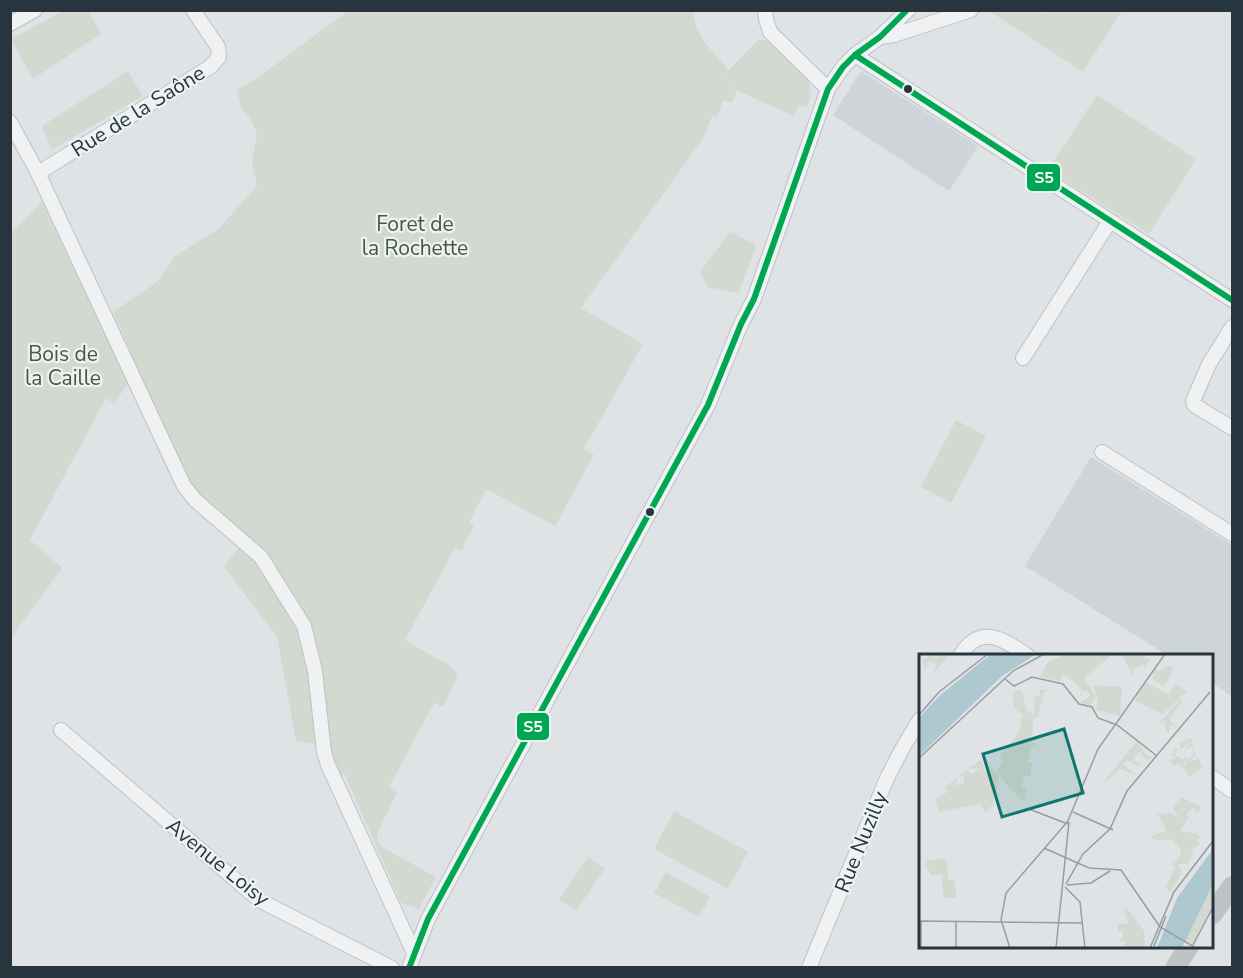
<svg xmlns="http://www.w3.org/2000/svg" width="1243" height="978" font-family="'Nunito Sans',sans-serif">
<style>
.built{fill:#ced4d8}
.green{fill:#d3d9d0}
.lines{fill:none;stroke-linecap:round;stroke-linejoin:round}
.minor-casing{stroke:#bec1c3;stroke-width:16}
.minor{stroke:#eff1f2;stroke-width:14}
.secondary{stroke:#bec3c5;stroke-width:20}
.bus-1-casing{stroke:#edf3f5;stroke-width:10}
.bus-1{stroke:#00a651;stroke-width:6}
.bus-dot{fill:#27363e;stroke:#edf3f5;stroke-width:2}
.labels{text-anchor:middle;stroke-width:4.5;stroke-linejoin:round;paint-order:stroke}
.street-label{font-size:21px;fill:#27363e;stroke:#edf3f5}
.park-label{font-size:21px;fill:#475935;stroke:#edf3f5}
.inset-road{fill:none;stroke:#969ea2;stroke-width:1.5}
.view{fill:#0f766e;fill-opacity:0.15;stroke:#0f766e;stroke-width:3}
.inset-edge{fill:none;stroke:#27363e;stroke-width:3}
.line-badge{stroke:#edf3f5;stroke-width:2}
.badge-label{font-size:16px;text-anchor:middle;font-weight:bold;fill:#fff}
</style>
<rect width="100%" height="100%" fill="#e0e3e5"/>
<g class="built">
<polygon points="861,71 978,146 949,191 833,115"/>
<polygon points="1091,457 1232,545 1232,696 1212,683 1212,656 1167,655 1025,566"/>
</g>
<g class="green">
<polygon points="1047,10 1122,10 1122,11 1083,72 989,11 1038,11 1044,14"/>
<polygon points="63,11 88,11 101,34 33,79 11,39"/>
<path d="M348,11H693C696,38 711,49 728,69L722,77L758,40H766L809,81L811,95L807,108L798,105L794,116L738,91L724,80L737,91L732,103L723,100L718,116L713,115L702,140L581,308L643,344L584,449L594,455L555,526L486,489L469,523L474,526L461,551L455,548L405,640L452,667L456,673L457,678L443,707L434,703L389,787L397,793L377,833L378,842L385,849L436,877L419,909L401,903L344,773L342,777L332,766L322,674L309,620L266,554L198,497L184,474L113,312L158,281L174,257L218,229L257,186L252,162L257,134L250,118L241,108L237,89L254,80Z"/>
<polygon points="128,71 143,96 52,150 42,126"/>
<polygon points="1097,95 1196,159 1149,234 1048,170"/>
<polygon points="42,202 128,383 114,404 106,398 30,540 62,568 11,638 11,233"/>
<polygon points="730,232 756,245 739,293 707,287 700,272"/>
<polygon points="956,420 986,436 951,503 921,487"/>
<polygon points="240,546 256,560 299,627 308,660 317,744 296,741 277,637 224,567"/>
<polygon points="674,811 748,852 728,889 654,849"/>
<polygon points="588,857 605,869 576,911 559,899"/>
<polygon points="666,872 710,897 699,917 654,893"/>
</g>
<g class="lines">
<g class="minor-casing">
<g id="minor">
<polyline points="765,10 766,19 770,32 828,89"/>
<polyline points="10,24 35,10"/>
<polyline points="880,37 894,35 971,10"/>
<polyline points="855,55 1232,300"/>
<polyline points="10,122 38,173 184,486 195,500 261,557 304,626 315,671 324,752 328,765 414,953"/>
<polyline points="38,173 210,67 219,57 218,47 193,10"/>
<polyline points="1232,327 1209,364 1193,401 1194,405 1232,428"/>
<polyline points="1023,358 1110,221"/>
<polyline points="1102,452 1232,534"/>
<path d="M960,656C980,623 1003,639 1028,656"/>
<polyline points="61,730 259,900 392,968"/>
<polyline points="1212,777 1232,791"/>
<polyline points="409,968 428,919 708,405 741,324 754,299 828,89 843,67 855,55 880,37 908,10"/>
<polyline points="809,968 887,778 901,751 920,719"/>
</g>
</g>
<use href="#minor" class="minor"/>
<g class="secondary">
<polyline points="1212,915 1232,886"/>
<polyline points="1175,968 1189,946"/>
</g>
<g class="bus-1-casing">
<g id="bus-1">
<polyline points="855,55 1232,300"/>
<polyline points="409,968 428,919 708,405 741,324 754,299 828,89 843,67 855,55 880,37 907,10"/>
</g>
</g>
<use href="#bus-1" class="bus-1"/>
</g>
<g class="bus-dot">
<circle cx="908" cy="89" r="5"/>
<circle cx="650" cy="512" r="5"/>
</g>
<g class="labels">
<g class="street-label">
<text transform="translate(138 111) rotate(-32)" y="7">Rue de la Saône</text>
<text transform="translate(861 842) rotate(-68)" y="7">Rue Nuzilly</text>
<text transform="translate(218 862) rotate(39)" y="7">Avenue Loisy</text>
</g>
<g class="park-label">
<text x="415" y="231">Foret de<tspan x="415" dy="24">la Rochette</tspan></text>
<text x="63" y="361">Bois de<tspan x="63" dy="24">la Caille</tspan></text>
</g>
</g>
<g transform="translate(919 654)">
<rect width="294" height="294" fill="#e0e3e5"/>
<path d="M19,0H31L14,20L18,10L9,7L7,16L3,7L12,1L19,5ZM148,0H194L165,24L177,43L172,51L160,49L172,42L167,36L158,45L164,37L148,22L143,21L141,27L121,23L129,8ZM203,0H226V5H231L225,15L224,10L214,15V23ZM250,11L254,15L245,33L233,25L236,14L241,17ZM226,28L250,40L256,30L268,37L244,60L216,47ZM174,31L203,33L201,62L177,56L179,47ZM130,35L125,37L119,63L115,64V44L122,40L120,36ZM98,36L103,37L108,57L114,60V79L109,87L119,90L113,92L108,108L113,109L111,123L105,122L103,133L107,135L105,146L109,151L98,142L77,118L84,107L81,101L99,80L104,61L95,54L94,40ZM261,46H264L250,65L259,74L251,70L250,81L249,77L247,79L246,66L235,75ZM272,84L277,102L269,108L280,104L283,114L271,123L260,110L256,112L250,106L257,104L253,101L256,93L261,97H256V101L264,105L269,102L264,110L268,112L267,107L275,100L273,92L266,96L272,87L262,95L260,89ZM218,87L227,101L236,103L227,106L220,98L215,105L223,114L208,106L204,111L219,122L201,115L182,131ZM62,106L66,119L71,112L80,122L74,150L67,159L61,150L20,158L16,146L28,138L26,133L38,124L37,132L45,128V122L39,123L48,116L52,121L60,114L49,115ZM262,143L282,153L278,160L274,154L267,160L270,163L261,177L277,179L283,184L277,186L282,190L271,196L275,198L268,210L262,209L260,213L264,218L251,238L247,233L256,213L253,210L260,204L256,200L261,203L262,196L253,185L238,187L232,182L248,177L238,160L251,159L261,164L253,154ZM26,201L30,226H35L38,244H24L23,220L12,221L7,213L8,206L26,205ZM294,230V250L274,290L266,286ZM208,254L225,277L226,294H205L207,288H201L205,276L199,279V269L209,270L205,256Z" fill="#d3d9d0"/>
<path d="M72,0H117L82,23L0,102V64L20,42ZM294,195V230L263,294H238L258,244Z" fill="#aec8d0"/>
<path class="inset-road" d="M86,25L95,32L113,23L144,30L160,50L173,53L179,64L198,71L238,102M0,61L20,38L69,0M0,104L94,17L125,0M110,155L149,170M154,158L194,176M148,169L179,95L246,0M125,194L170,214L202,216L241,273L277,294M147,230L164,200L191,175L208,137L291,38M148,231L172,229L191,217M146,233L161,248L166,294M37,267V294M274,291L294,253M235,292L247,262M2,294V267L163,269M91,294L82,266L87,239L149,167M137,294L150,168M231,294L255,238L294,187"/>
<path class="view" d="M145,75L164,139L83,163L64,100Z"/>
<rect width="294" height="294" class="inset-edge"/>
</g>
<g class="line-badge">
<rect x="1026" y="163" width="35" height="29" rx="6" fill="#00a651"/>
<rect x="516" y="712" width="34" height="29" rx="6" fill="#00a651"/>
</g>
<g class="badge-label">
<text x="1044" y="183">S5</text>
<text x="533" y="732">S5</text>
</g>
<rect width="1243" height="978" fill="none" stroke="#27363e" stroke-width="24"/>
</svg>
